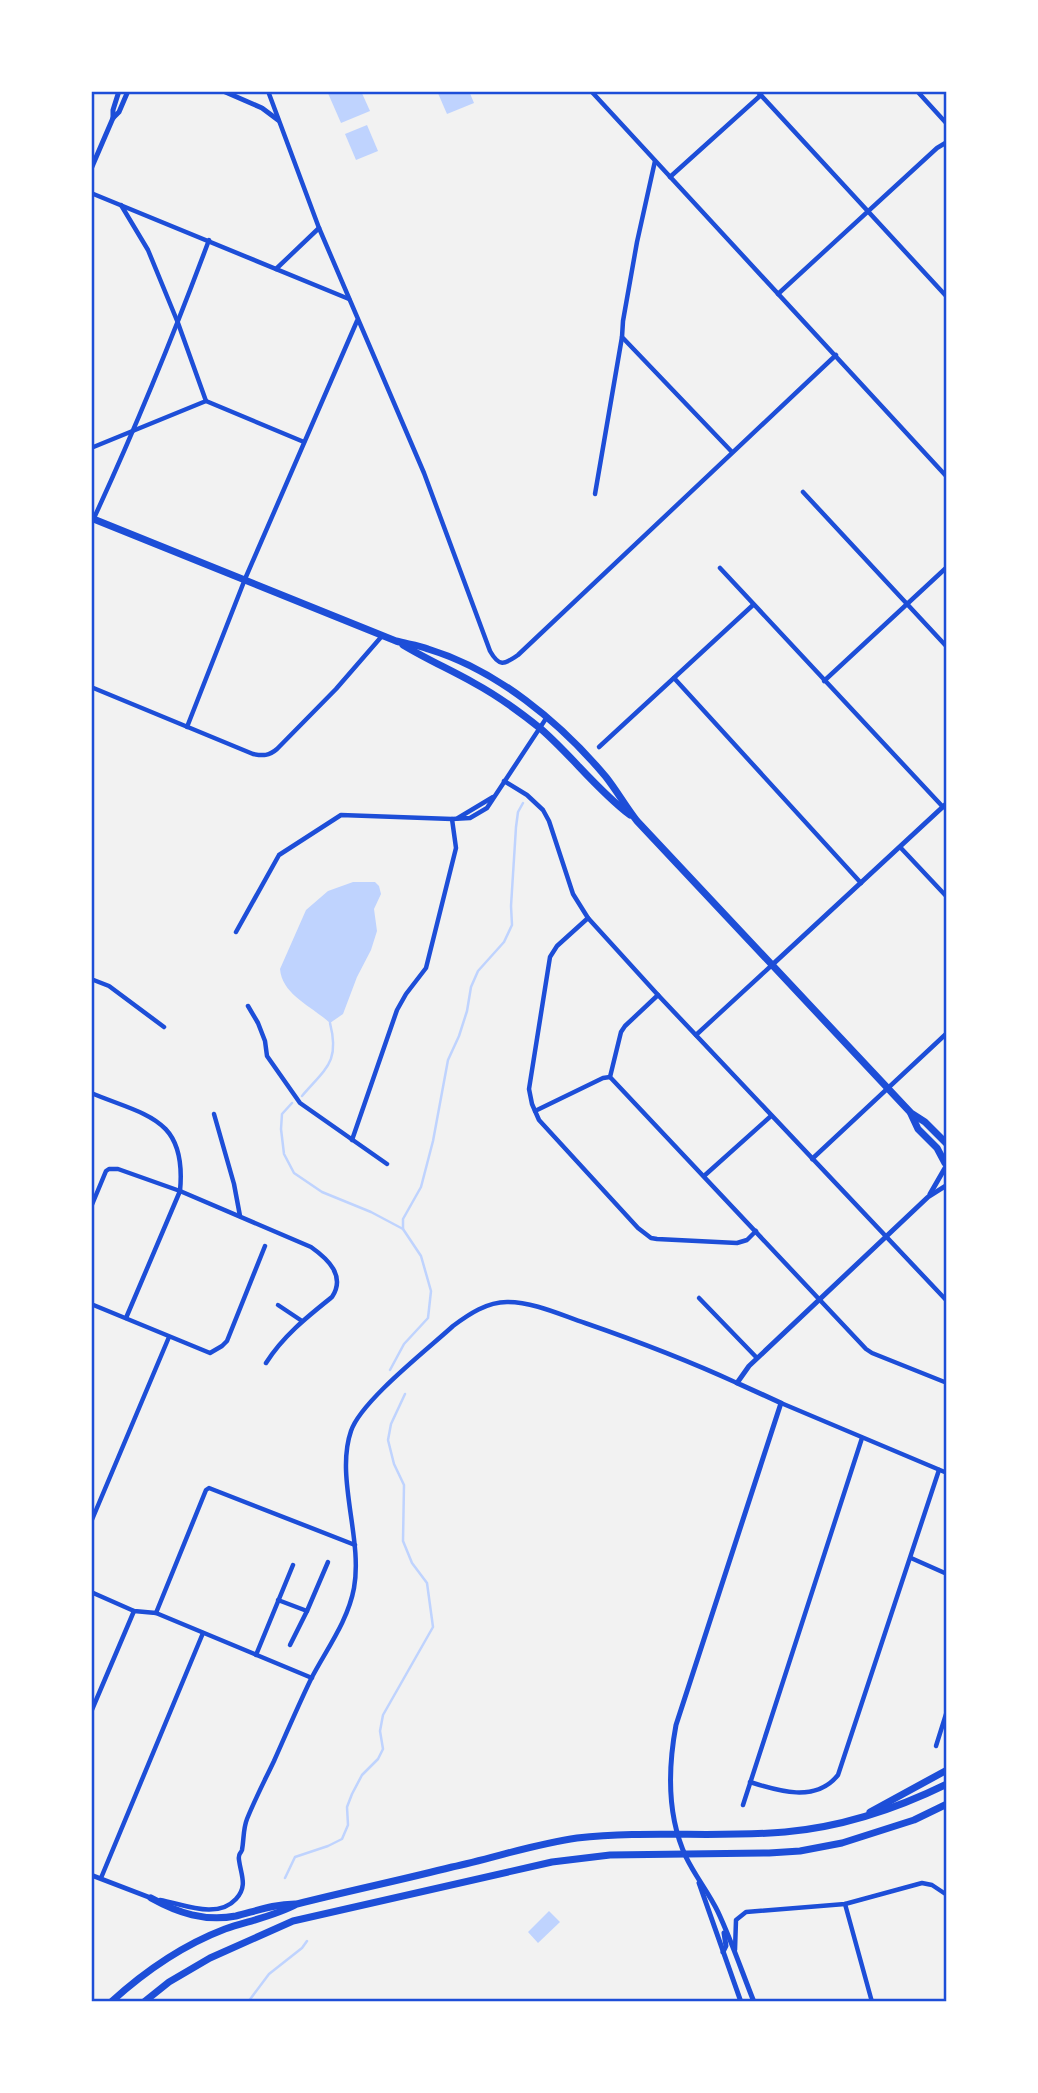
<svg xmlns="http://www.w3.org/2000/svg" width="1038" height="2093" font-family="'Source Sans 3',sans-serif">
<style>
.water{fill:#bfd3fe}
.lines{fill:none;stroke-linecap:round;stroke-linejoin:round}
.stream{stroke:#bfd3fe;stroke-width:2.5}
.minor{stroke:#1d4ed8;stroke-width:4.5}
.tertiary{stroke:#1d4ed8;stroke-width:5}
.primary{stroke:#1d4ed8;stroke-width:7}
.trunk{stroke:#1d4ed8;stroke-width:7}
.neatline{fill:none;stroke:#1d4ed8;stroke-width:2.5}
</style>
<rect width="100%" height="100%" fill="#f2f2f2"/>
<g class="water">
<polygon points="327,91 361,91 370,111 341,123"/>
<polygon points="437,91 469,91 474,103 447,114"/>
<polygon points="367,125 378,151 356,160 345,134"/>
<path d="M353,882H375L379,886L381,894L374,909L377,931L371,950L357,977L343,1014L330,1023C313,1007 282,995 280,969L306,910L328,891Z"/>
<polygon points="549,1911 560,1922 538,1943 528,1932"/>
</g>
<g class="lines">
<g class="stream">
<path d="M302,1096C326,1068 340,1062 330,1023"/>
<polyline points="292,1103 282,1114 281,1129 284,1154 294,1173 322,1192 371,1212 403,1229 421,1256 431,1291 428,1318 404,1344 390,1370"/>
<polyline points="403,1229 403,1219 421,1187 433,1141 448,1060 459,1036 467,1011 471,987 478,971 504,942 512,925 511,906 516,827 518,812 523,803"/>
<polyline points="285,1878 295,1857 328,1846 342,1839 348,1825 347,1807 352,1794 362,1775 378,1759 383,1749 380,1731 383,1715 433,1627 427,1583 412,1563 403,1541 404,1485 394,1464 388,1440 391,1424 405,1394"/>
<polyline points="248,2002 269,1974 302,1948 307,1941"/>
</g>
<g class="minor">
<path d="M268,91L319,228L424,473L490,651C499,667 504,665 518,655L836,355"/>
<polyline points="591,91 947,477"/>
<polyline points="757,91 947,297"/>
<polyline points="917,91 947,124"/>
<polyline points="655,161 637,242 623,321 622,337 732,452"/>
<polyline points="670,177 761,95"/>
<polyline points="91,193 349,299"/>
<polyline points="276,269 319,228"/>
<polyline points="778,294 937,148 947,142"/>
<polyline points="206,401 304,442"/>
<polyline points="91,448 206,401 178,323 148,250 121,205"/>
<polyline points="803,492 947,647"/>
<polyline points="595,494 622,337"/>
<path d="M94,518C136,427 174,334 209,240"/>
<polyline points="720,568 943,807"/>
<polyline points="674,678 861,883"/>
<polyline points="824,681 947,567"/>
<path d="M91,687L253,754C263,756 269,756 277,749L336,689L382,636"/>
<polyline points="187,727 245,579 357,321"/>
<polyline points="599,747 753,605"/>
<polyline points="504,781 527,795 543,810 549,821 573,894 588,918 658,995 947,1301"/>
<polyline points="458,818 493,797"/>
<polyline points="900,847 947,897"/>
<polyline points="588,918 557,946 550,957 529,1089 532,1104 539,1120 638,1228 651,1238 657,1239 737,1243 747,1240 756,1231"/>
<polyline points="236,932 279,855 341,815 452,819 470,818 487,808 547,717"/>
<polyline points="91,979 109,986 164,1027"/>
<polyline points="658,995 625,1026 621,1032 610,1077 866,1349 872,1353 947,1383"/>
<polyline points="248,1006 258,1023 265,1041 267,1056 300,1103 387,1164"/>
<polyline points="696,1035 772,965"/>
<path d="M91,1093C147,1116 187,1118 180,1191L126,1318"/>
<polyline points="535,1111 603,1078 610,1077"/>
<polyline points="214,1114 234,1184 240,1216"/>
<polyline points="352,1140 397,1010 406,994 426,968 456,848 452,819"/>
<polyline points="812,1159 947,1033"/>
<polyline points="704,1176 771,1116"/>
<path d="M91,1207L106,1171L109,1169H118L180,1191L311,1247C328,1259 346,1276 332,1297C307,1317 283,1336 266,1363"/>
<polyline points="699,1298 757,1358"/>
<polyline points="91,1304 210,1353 222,1346 227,1341 265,1246"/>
<polyline points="278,1305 302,1321"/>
<polyline points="781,1403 947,1473"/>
<polyline points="91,1522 169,1337"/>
<polyline points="911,1558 947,1574"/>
<polyline points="91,1592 134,1611 156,1613 312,1678"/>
<polyline points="278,1600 307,1611 290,1645"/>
<polyline points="307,1611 328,1562"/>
<polyline points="156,1613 206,1490 209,1488 355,1545"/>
<polyline points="256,1655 293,1565"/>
<polyline points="91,1712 134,1611"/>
<polyline points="936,1746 947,1711"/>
<path d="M750,1782C778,1791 816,1803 838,1775L939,1470"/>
<polyline points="743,1805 862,1438"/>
<polyline points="101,1878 203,1633"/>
<path d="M160,1900C183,1904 217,1920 236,1899C248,1886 241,1875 239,1860C238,1853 240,1855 242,1850C244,1839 243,1829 247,1819C255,1799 265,1780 274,1761C286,1734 298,1706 311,1679C326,1650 348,1621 354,1588C363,1539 335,1477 351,1431C361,1401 428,1349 453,1326C469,1314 487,1302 507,1302C534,1302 561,1315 585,1323C637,1341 687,1360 737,1383"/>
<polyline points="845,1904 872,2002"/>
<polyline points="735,1950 736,1920 746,1912 845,1904 922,1883 932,1885 947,1895"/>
</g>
<g class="tertiary">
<polyline points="223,91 262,108 278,120"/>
<polyline points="227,91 242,91"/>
<polyline points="113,118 113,110 119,91"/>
<polyline points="91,169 113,118 119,112 128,91"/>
<polyline points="772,965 947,803"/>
<polyline points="930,1194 945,1168"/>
<polyline points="91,1875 151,1898"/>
<polyline points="699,1883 741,2002"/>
<polyline points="723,1952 726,1946 724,1933"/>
<path d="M754,2002C742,1972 732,1942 718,1912C709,1893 695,1876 686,1857C667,1816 668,1768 676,1725L781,1403L737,1383L749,1366L928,1197L947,1185"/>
</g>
<g class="primary">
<path d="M91,518L396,641C407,644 418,645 428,649C497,670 560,722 606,777C617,791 626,807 637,821L911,1113L925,1122L947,1144"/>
<path d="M403,645C426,659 451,670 474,683C498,696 520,712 541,729C572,756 597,790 630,815"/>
<polyline points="911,1114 918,1129 937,1148 945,1163"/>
</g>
<g class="trunk">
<polyline points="870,1812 947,1770"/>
<path d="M151,1898C178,1913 205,1922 236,1916C256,1911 275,1904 295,1904"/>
<path d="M111,2002C144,1972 183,1945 225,1929C249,1921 275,1916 297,1904C348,1891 401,1880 452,1867C494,1858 534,1844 577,1838C646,1830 715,1838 785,1832C842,1827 896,1809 947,1784"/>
<polyline points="144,2002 169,1982 210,1958 293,1921 552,1862 610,1855 769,1853 800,1851 842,1843 914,1820 947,1804"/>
</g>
</g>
<rect width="1038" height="2093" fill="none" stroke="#ffffff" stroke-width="186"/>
<rect x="93" y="93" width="852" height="1907" class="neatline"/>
</svg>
